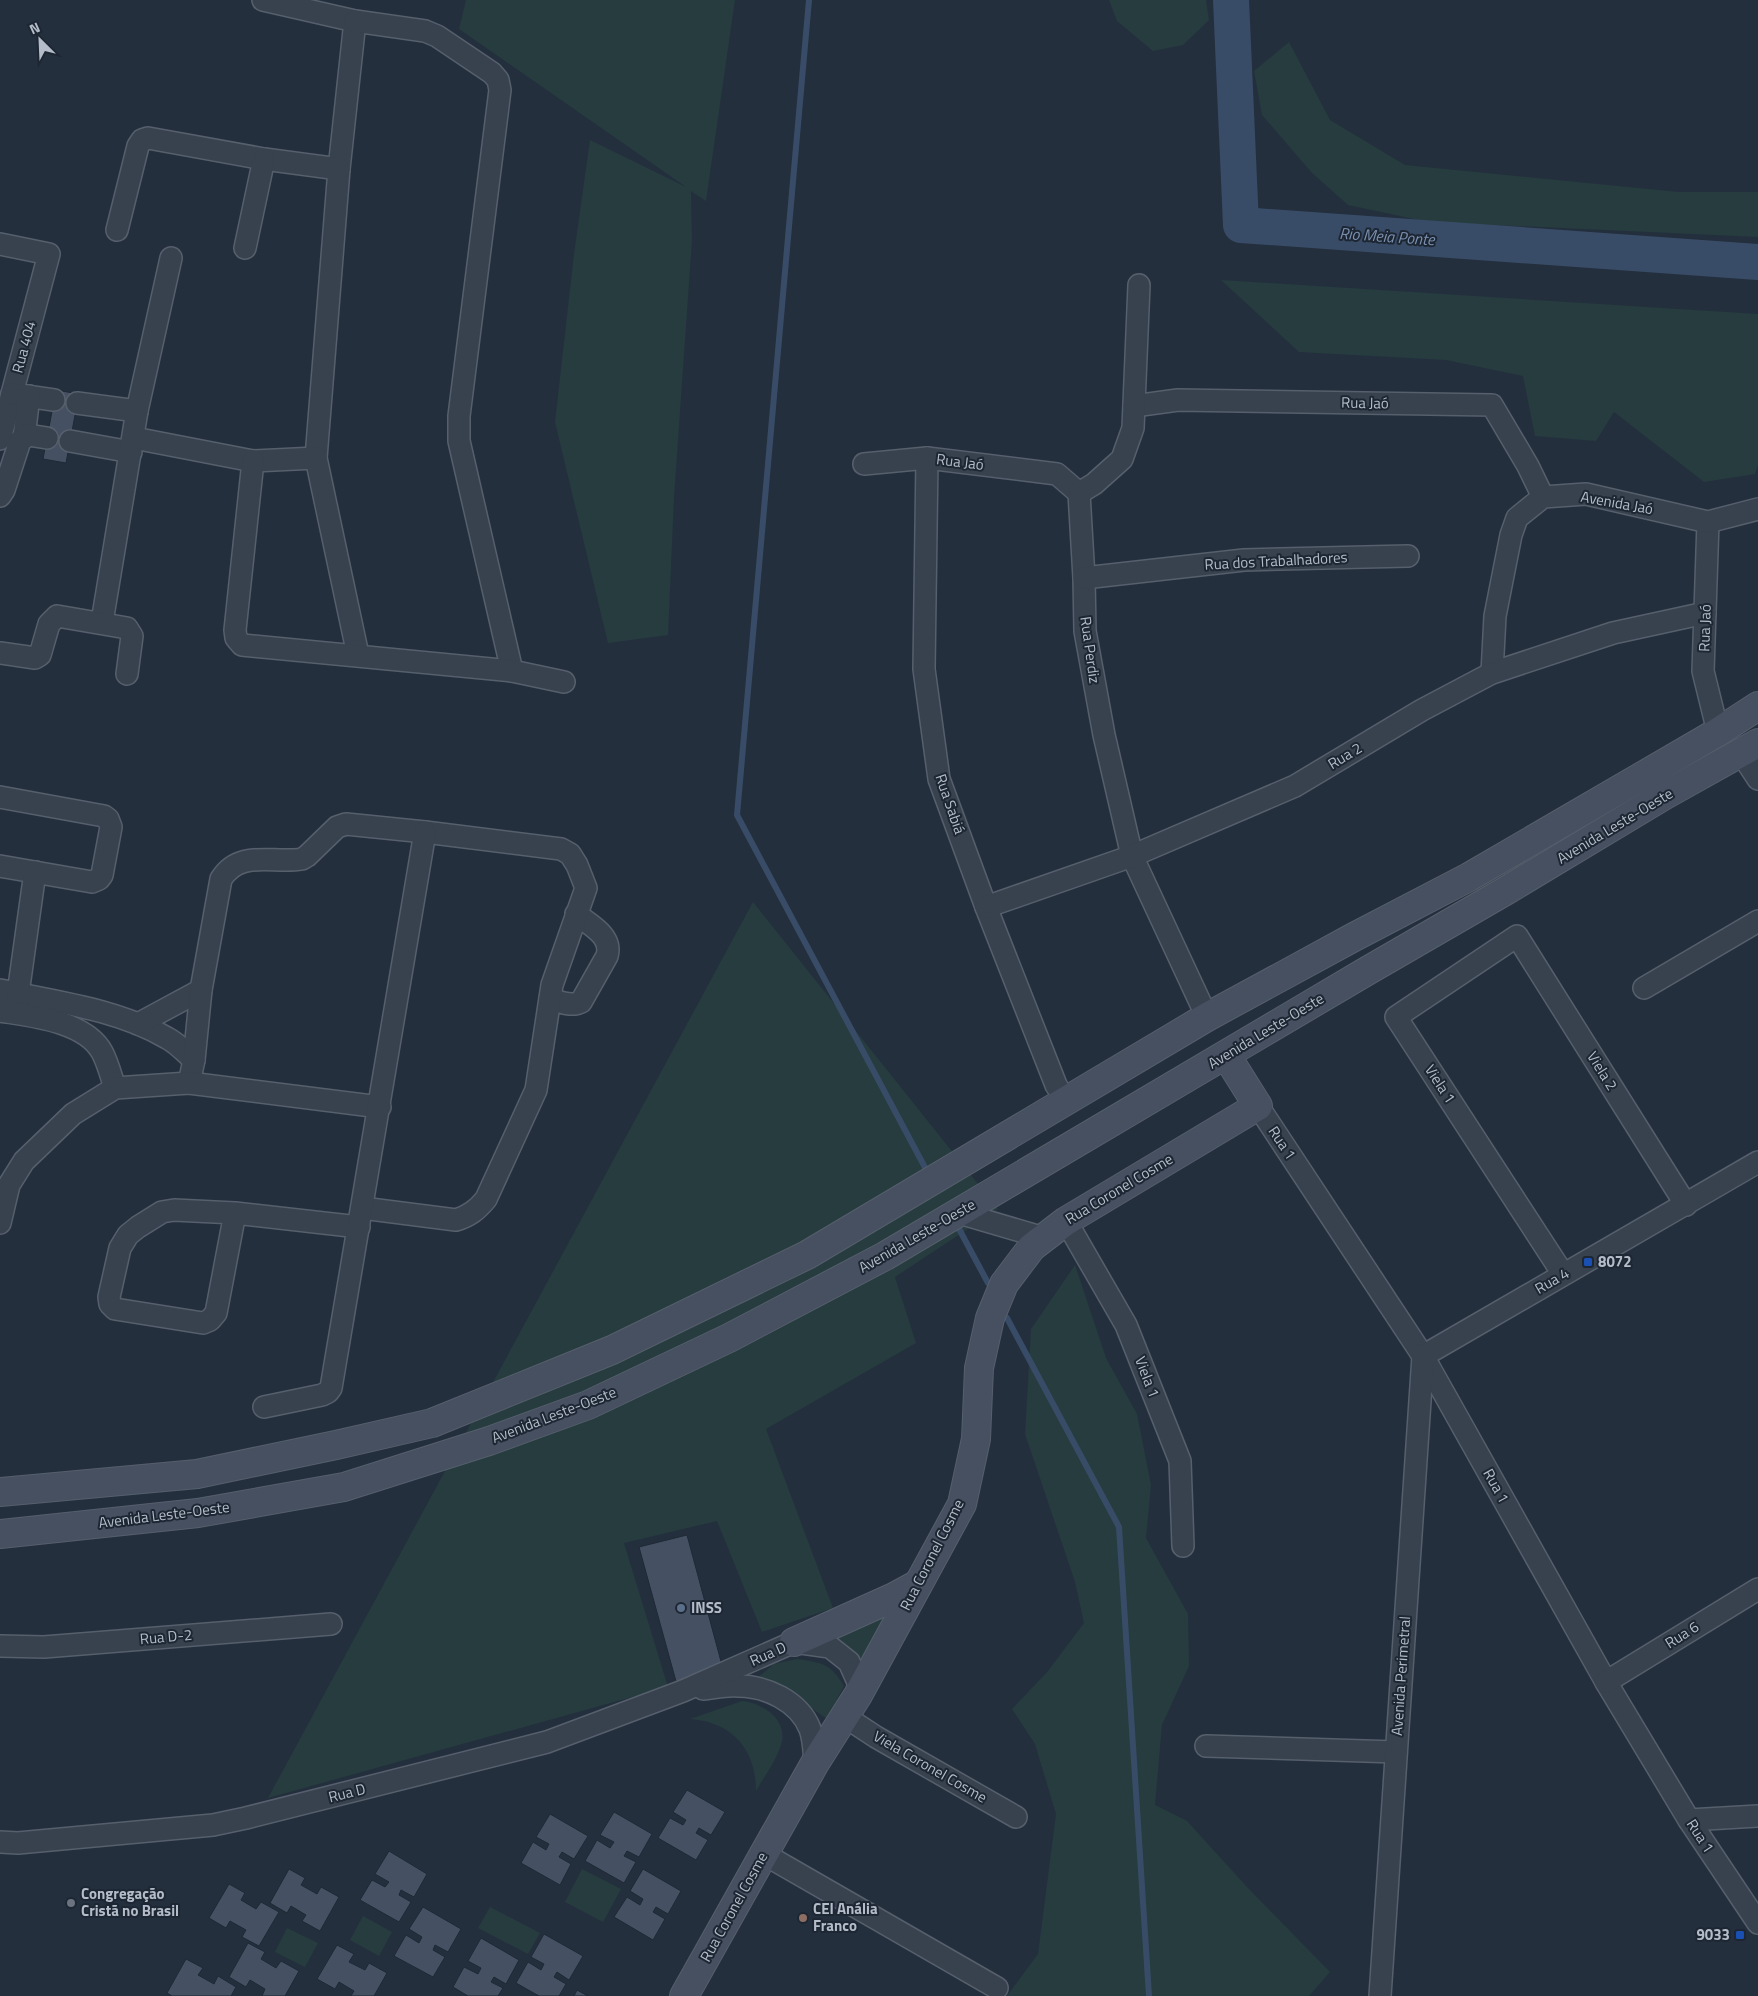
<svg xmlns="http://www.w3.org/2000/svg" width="1758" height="1996" font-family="'Titillium Web',sans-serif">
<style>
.green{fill:#263c3f}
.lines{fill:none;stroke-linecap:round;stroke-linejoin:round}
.stream{stroke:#394c67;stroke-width:6}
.river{stroke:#394c67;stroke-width:36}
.building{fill:#455162;stroke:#1f2835}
.street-casing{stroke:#565f6c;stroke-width:24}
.secondary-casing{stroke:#565f6c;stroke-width:30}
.street{stroke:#38414e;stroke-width:21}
.secondary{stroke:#465061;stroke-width:28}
.transit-dot{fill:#1a4fb4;stroke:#1d2633;stroke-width:2}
.service-dot{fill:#5c6f8a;stroke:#1d2633;stroke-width:2}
.worship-dot{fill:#6b7280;stroke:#1d2633;stroke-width:2}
.education-dot{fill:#8d6e63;stroke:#1d2633;stroke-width:2}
.labels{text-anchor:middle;stroke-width:4;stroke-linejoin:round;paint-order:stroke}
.street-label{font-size:15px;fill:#b4bcc9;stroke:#1d2633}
.poi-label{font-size:15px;font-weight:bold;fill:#b4bcc9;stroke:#1d2633;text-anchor:start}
.water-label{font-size:16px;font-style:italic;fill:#7c92b1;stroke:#1d2633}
</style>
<rect width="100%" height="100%" fill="#242f3e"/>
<g class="green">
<polygon points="466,0 735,0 706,201 691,191 692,240 674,498 668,635 608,643 555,422 574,254 590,140 686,187 459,29"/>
<polygon points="1109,0 1206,0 1209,20 1183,45 1153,51 1117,21"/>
<polygon points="1289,42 1330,120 1405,165 1679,192 1758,192 1758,237 1428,222 1348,205 1312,173 1262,115 1254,71"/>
<polygon points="1221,280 1758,314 1758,465 1755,474 1704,482 1614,412 1596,441 1535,436 1523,376 1446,360 1299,352"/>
<polygon points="753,902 998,1209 895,1277 916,1343 766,1429 833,1608 762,1632 717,1521 624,1543 668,1687 268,1798"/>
<polygon points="1075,1265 1106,1358 1137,1414 1151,1485 1146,1538 1188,1614 1189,1666 1162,1725 1155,1805 1187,1821 1247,1887 1330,1972 1309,1996 1007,1996 1038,1954 1056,1814 1035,1744 1012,1709 1048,1671 1084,1623 1075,1582 1025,1434 1031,1329"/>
<polygon points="904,1601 863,1674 829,1641"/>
<path d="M797,1659C823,1663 830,1663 844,1686L827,1719L795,1697L757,1678L774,1664Z"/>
<path d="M742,1701C763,1703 789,1720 781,1745C776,1761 764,1777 756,1791C756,1749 732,1722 690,1719Z"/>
<polygon points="582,1869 621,1889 603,1922 565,1902"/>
<polygon points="490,1907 540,1933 528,1954 478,1928"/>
<polygon points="363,1916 392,1932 379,1956 350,1940"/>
<polygon points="287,1928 318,1943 305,1967 275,1952"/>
</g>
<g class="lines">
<g class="stream">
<polyline points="809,0 737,815 929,1175"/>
<polyline points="958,1227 988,1283"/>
<polyline points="1007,1318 1119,1527 1149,1996"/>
</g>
<polyline class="river" points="1231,0 1241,225 1758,262"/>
</g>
<g class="building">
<polygon points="56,390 79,394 66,463 43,459"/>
<polygon points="687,1535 723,1669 677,1685 639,1547"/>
<polygon points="687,1790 725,1812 711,1835 699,1828 696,1833 708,1840 696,1860 658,1838 670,1818 683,1825 686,1820 673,1812"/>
<polygon points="614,1812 652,1834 639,1857 627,1851 624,1856 636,1862 624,1883 585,1861 597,1840 610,1848 614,1842 600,1835"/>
<polygon points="550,1814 588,1836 574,1859 562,1852 559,1857 571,1864 560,1885 521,1863 533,1842 546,1850 549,1844 536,1837"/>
<polygon points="389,1851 427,1874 414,1897 401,1890 399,1895 411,1902 399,1922 360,1900 372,1880 385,1887 389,1882 375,1874"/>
<polygon points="289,1869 305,1878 301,1885 317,1894 321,1887 339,1897 320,1931 302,1921 306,1915 291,1906 287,1913 270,1903"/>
<polygon points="643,1869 681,1891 668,1914 656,1907 653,1912 665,1919 653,1940 614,1917 627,1897 640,1905 643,1899 630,1891"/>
<polygon points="229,1884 245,1893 241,1900 256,1909 261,1902 279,1912 259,1946 242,1937 246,1930 230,1921 226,1928 209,1918"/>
<polygon points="423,1907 461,1929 448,1952 435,1945 433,1950 445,1957 433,1977 394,1956 406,1935 419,1943 422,1937 409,1929"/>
<polygon points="544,1934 583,1956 569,1980 557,1972 554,1977 566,1984 559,1996 539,1996 516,1983 528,1962 541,1970 544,1964 531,1957"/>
<polygon points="481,1938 519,1960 506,1984 494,1977 491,1982 503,1988 498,1996 468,1996 453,1987 464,1967 478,1974 481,1968 468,1961"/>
<polygon points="248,1943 265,1952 261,1959 276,1968 281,1961 299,1971 285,1996 262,1996 265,1989 250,1980 246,1987 229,1977"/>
<polygon points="337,1945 354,1954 349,1962 365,1970 369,1963 387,1973 374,1996 351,1996 354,1991 339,1982 335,1989 317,1979"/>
<polygon points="186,1959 203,1968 198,1975 214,1984 218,1976 236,1987 231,1996 172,1996 167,1993"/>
<polygon points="577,1990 588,1996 574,1996"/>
</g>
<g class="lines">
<g class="street-casing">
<g id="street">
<polyline points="263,0 355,21 339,169 316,458"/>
<polyline points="355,21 425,31 437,36 492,73 498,80 500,90 459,416 459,441 512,671"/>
<polyline points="117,230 138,146 142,140 148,138 264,159 339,169"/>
<polyline points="0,244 49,254 0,439"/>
<polyline points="245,248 264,159"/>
<polyline points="12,394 54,400"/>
<polyline points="77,403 137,411"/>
<polyline points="1134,406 1178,400 1492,405 1528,466 1543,497"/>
<polyline points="24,437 29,396"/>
<polyline points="134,438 253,461 316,458 358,655"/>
<polyline points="70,441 131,452"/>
<polyline points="927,458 924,669 939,779 986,907 1056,1085 1066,1101"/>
<polyline points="253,461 235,630 236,638 242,645 512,671 564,682"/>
<polyline points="864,464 927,458 1057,474 1079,493"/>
<polyline points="1079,493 1084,578 1085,631 1104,735 1132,856 1207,1017"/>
<polyline points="1079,493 1094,484 1122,459 1133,428 1139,285"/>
<polyline points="0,496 4,490 20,441 28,435 47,438"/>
<polyline points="1708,522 1703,671 1718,732"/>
<polyline points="1084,578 1244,560 1408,556"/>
<polyline points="102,622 137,411 171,258"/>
<polyline points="0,653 35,658 40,655 49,624 57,616 127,628 132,636 127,674"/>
<polyline points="1492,673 1495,616 1511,535 1517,518 1543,497 1586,494 1708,522 1758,509"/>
<polyline points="1741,753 1758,779"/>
<polyline points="0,797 104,816 108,819 111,827 102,875 99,879 92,882 0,866"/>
<polyline points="986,907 1132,856 1295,786 1422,710 1492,673 1613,633 1705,613"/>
<polyline points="1644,988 1758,921"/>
<path d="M0,990C56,1002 117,1009 167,1038C177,1043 185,1052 194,1060"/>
<path d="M550,999C560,1002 572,1007 581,1002L607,956C613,936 590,925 576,914"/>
<polyline points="16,1008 35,872"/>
<path d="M0,1011C31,1016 85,1021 102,1052C108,1063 111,1076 115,1088"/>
<polyline points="138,1024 201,990"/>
<path d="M189,1083L194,1060L201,990L221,879C240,849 272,864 302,859L307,856L337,827L346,824L425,832L561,849L570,854L577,865L586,888L552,985L536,1090L486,1199C477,1210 469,1216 456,1220L362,1208"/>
<polyline points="1258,1106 1423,1356 1606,1682 1689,1820 1758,1923"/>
<polyline points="235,1213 216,1313 210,1320 203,1323 115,1309 110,1304 109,1297 120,1248 128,1235 138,1227 162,1212 174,1210 235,1213 359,1227"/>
<polyline points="959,1213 1044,1238"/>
<polyline points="1066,1221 1126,1325 1180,1461 1183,1546"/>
<polyline points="0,1223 9,1185 24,1161 73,1114 115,1088 189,1083 380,1107"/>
<polyline points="1563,1274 1396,1017 1517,936 1686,1205"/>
<polyline points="264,1407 322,1395 328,1392 331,1388 425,832"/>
<polyline points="0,1646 44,1647 331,1624"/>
<polyline points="1606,1682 1758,1589"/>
<path d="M703,1689C714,1688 726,1685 738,1686C766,1686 799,1701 810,1729C814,1740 814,1752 815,1763"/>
<polyline points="844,1716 876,1737 1016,1817"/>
<polyline points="1206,1746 1396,1752"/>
<polyline points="1689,1820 1758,1816"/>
<polyline points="0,1842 18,1843 213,1825 246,1818 547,1742 683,1691 794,1642 830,1647 849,1662 858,1682 858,1695"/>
<polyline points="764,1854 997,1988"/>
<polyline points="1380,1996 1423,1356 1758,1162"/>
</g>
</g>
<g class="secondary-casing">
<g id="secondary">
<polyline points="0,1492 197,1474 336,1445 432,1423 612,1350 807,1255 1207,1017 1354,937 1469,877 1718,732 1758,706"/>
<polyline points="0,1534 198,1513 344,1487 489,1441 588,1405 729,1338 885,1256 1367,971 1507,890 1665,795 1758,743"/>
<polyline points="794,1642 894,1597 918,1584"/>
<polyline points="684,1996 815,1763 858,1695 962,1504 976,1439 979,1368 990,1318 1004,1284 1032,1247 1066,1221 1258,1106 1226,1055"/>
</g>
</g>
<use href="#street" class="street"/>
<use href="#secondary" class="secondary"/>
</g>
<g class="transit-dot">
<rect x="1583" y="1257" width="10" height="10" rx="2.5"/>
<rect x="1735" y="1930" width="10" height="10" rx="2.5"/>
</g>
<circle class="service-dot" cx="681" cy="1608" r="5"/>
<circle class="worship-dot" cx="71" cy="1903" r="5"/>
<circle class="education-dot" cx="803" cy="1918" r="5"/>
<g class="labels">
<g class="street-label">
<text transform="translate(24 347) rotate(-75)" y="5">Rua 404</text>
<text transform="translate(1365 403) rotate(1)" y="5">Rua Jaó</text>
<text transform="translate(960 462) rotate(7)" y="5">Rua Jaó</text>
<text transform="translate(1617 503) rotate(10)" y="5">Avenida Jaó</text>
<text transform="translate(1276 561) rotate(-3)" y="5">Rua dos Trabalhadores</text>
<text transform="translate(1705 628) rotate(-88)" y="5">Rua Jaó</text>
<text transform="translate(1090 650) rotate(82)" y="5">Rua Perdiz</text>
<text transform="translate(1345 756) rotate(-31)" y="5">Rua 2</text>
<text transform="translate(950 804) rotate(71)" y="5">Rua Sabiá</text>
<text transform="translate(1615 826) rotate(-31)" y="5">Avenida Leste-Oeste</text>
<text transform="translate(1266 1031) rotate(-31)" y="5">Avenida Leste-Oeste</text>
<text transform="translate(1602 1071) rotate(58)" y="5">Viela 2</text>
<text transform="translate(1440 1084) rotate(57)" y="5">Viela 1</text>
<text transform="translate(1282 1143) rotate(56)" y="5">Rua 1</text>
<text transform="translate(1119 1189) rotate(-31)" y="5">Rua Coronel Cosme</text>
<text transform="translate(917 1236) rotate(-30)" y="5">Avenida Leste-Oeste</text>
<text transform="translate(1552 1281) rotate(-30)" y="5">Rua 4</text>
<text transform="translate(1147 1377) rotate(69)" y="5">Viela 1</text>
<text transform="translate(554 1415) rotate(-21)" y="5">Avenida Leste-Oeste</text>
<text transform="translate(1496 1486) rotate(61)" y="5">Rua 1</text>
<text transform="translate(164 1515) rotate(-7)" y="5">Avenida Leste-Oeste</text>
<text transform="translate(932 1555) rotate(-63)" y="5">Rua Coronel Cosme</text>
<text transform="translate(1682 1635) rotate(-32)" y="5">Rua 6</text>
<text transform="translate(166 1637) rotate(-5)" y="5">Rua D-2</text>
<text transform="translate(768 1654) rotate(-24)" y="5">Rua D</text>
<text transform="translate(1401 1676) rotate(-86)" y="5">Avenida Perimetral</text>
<text transform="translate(930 1767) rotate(30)" y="5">Viela Coronel Cosme</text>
<text transform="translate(347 1793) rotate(-14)" y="5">Rua D</text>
<text transform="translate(1700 1836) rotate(57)" y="5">Rua 1</text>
<text transform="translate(734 1907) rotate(-61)" y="5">Rua Coronel Cosme</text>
</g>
<g class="poi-label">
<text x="1598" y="1267">8072</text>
<text x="691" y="1613">INSS</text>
<text x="81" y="1899">Congregação<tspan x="81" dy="17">Cristã no Brasil</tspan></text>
<text x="813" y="1914">CEI Anália<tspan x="813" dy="17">Franco</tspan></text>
<text x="1730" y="1940" text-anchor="end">9033</text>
</g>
<g class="water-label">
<text transform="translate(1387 236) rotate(4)" y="6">Rio Meia Ponte</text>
</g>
</g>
<g transform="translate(40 40) rotate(336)" stroke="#1d2633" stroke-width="4" paint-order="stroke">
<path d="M0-4L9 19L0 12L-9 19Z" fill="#b4bcc9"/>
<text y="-8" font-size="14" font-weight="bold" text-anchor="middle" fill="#b4bcc9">N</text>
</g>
</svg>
